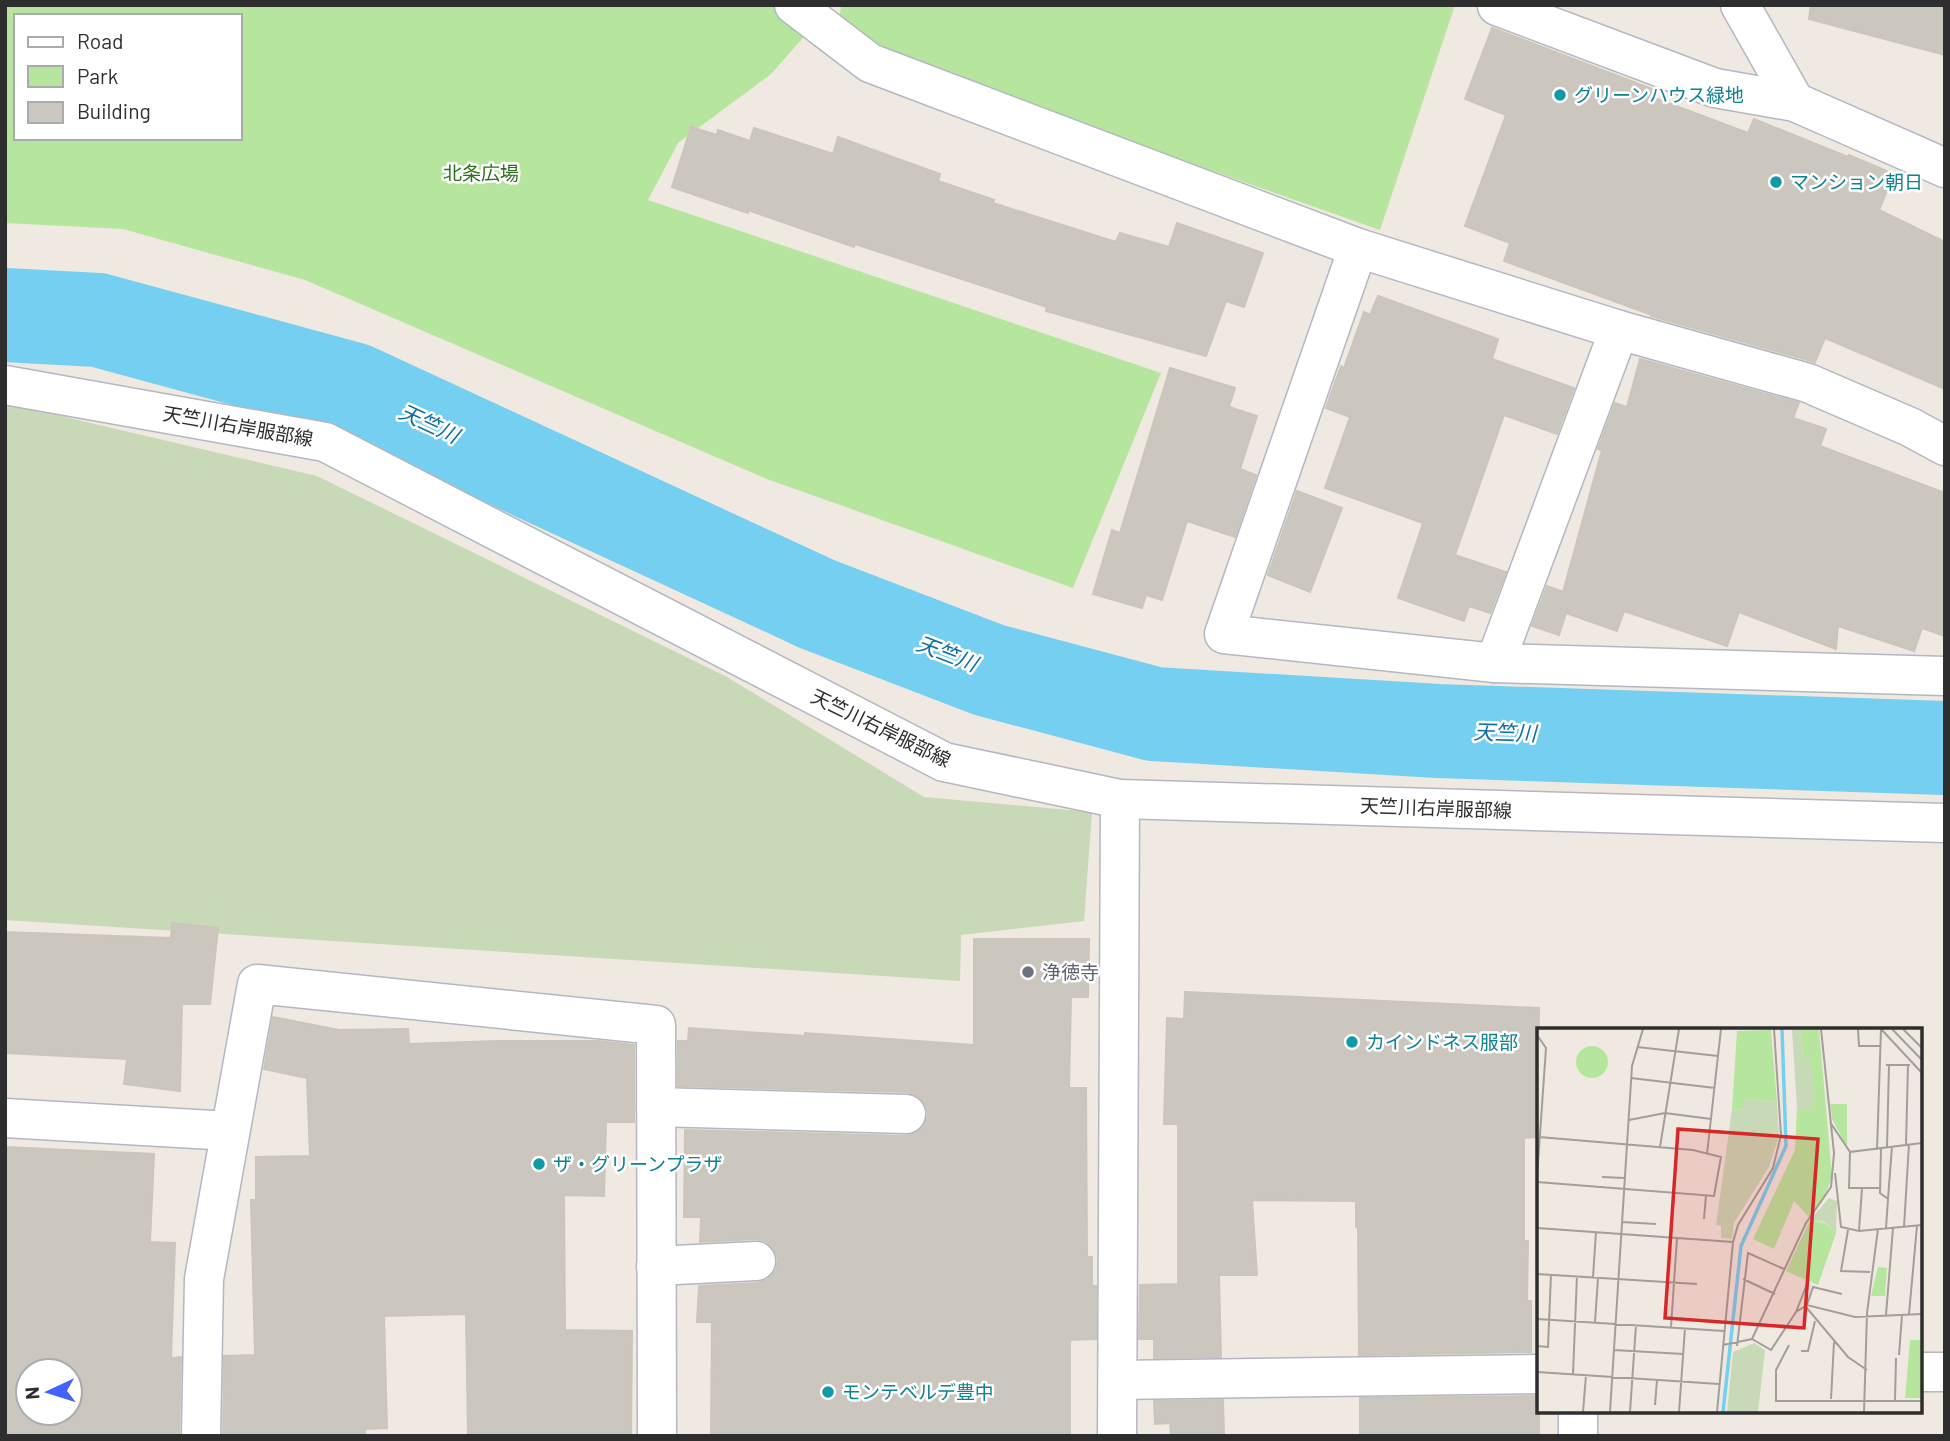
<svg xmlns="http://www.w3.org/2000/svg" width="1950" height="1441" font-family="Barlow,'Noto Sans JP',sans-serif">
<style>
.green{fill:#b6e59e;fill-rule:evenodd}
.cemetery{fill:#c8d9b8}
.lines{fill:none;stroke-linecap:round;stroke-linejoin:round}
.river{stroke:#75cff0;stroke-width:94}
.building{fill:#cbc7bf;stroke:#cbc5ba;stroke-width:2;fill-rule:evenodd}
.minor-casing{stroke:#b4b7c1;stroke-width:41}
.minor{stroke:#fff;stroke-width:38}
.culture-dot{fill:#0f9aa8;stroke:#fff;stroke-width:2.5}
.worship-dot{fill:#6b7280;stroke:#fff;stroke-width:2.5}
.labels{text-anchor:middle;stroke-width:5;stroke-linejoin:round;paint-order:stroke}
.culture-label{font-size:19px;fill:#0d838f;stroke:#fff;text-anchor:start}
.park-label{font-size:19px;fill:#2c6e1b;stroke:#fff}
.street-label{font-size:19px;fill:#2e2e2e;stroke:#fff}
.worship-label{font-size:19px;fill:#5b616d;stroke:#fff;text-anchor:start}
.water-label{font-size:21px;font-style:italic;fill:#0d6fa3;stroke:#fff}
.inset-river{fill:none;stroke:#75cff0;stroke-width:3.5}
.inset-road{fill:none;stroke:#a29e99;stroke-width:2}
.view{fill:#d62828;fill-opacity:0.15;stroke:#d62828;stroke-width:3.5}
.inset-edge{fill:none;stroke:#2e2e2e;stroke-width:3.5}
</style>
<rect width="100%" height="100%" fill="#efe9e1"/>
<g class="green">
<path d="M5,5H772L809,31L771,74L678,143L648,200L1161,373L1073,588L767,479L305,280L123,229L5,223ZM16,16H240V138H16Z"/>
<polygon points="841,5 1455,5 1380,230 938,74 839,24"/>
</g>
<polygon class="cemetery" points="5,403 317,476 727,677 924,797 1092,812 1084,921 961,935 960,981 5,920"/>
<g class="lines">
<polyline class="river" points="5,315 98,320 352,389 817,604 989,670 1154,714 1438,731 1945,748"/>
</g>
<g class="building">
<polygon points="1811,5 1945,5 1945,55 1809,19"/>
<polygon points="1492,28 1655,90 1652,97 1748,133 1754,119 1848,157 1849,155 1894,174 1879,210 1945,242 1945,389 1825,338 1815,362 1651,316 1652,315 1504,261 1510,243 1465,226 1506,115 1465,99"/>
<polygon points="691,127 717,135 718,130 750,141 754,128 833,154 838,137 940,174 938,181 994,200 993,203 1116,242 1120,233 1169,247 1177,223 1263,253 1244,307 1226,301 1206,356 1046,311 1047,307 855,244 854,247 748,210 748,213 672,187"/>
<polygon points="1378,296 1498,339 1492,359 1574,388 1557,434 1504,415 1455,555 1506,572 1490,613 1469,606 1464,621 1398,598 1423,523 1325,488 1350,417 1326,408 1341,366 1344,368 1364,312 1370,315"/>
<polygon points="1640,359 1799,403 1793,418 1826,429 1820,446 1945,493 1945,636 1922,628 1914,651 1838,626 1836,649 1739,612 1727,646 1624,611 1617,631 1566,613 1559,635 1532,626 1547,586 1563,592 1602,450 1598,449 1615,403 1627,407"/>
<polygon points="1170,368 1235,388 1229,407 1257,416 1240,469 1256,475 1235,537 1187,521 1162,600 1146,595 1142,608 1093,594 1112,530 1120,533"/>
<polygon points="1297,491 1342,508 1310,592 1268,575"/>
<polygon points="172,923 218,928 210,1004 182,1004 180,1091 124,1084 127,1059 5,1053 5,932 171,938"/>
<polygon points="974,939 1089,939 1088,997 1071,997 1069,1088 1086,1088 1087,1257 1092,1257 1092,1286 1096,1286 1096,1339 1070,1340 1070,1436 711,1436 712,1322 697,1322 699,1286 757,1283 767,1280 776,1270 778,1259 774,1249 765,1241 755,1239 700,1242 701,1217 684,1217 685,1130 905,1136 916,1133 924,1126 928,1114 925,1104 918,1096 907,1092 678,1086 678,1041 688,1041 689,1028 805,1036 805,1033 974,1045"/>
<polygon points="1185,992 1539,1008 1537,1137 1524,1138 1524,1241 1528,1241 1527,1301 1531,1301 1531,1352 1359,1355 1358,1227 1356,1227 1356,1201 1252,1200 1257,1275 1219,1275 1221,1357 1154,1358 1154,1339 1139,1339 1140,1285 1178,1284 1178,1124 1164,1124 1167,1018 1184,1019"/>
<polygon points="273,1017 339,1030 408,1029 409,1044 498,1041 598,1041 634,1045 634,1122 606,1122 604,1196 564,1195 565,1330 632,1331 631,1436 468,1436 466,1314 384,1316 387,1428 365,1429 365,1436 223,1436 224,1356 255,1355 251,1200 256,1200 256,1157 310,1156 307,1078 264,1069"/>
<path d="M5,1147L154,1154L150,1242L175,1243L171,1358L181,1357L179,1436H5ZM28,1371H70V1413H28Z"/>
<polygon points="1539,1396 1539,1436 1360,1436 1360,1398"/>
<polygon points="1223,1400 1224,1436 1171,1436 1170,1423 1155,1424 1154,1401"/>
</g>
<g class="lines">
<g class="minor-casing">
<g id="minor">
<polyline points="794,5 870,63 1358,248 1619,330 1808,383 1910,427 1945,446"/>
<polyline points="1740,5 1795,102 1945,168"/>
<polyline points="1497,6 1715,88 1795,102"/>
<polyline points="1358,248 1224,634 1495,663 1945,676"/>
<polyline points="5,385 325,442 944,762 1120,799 1945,823"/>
<polyline points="1495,663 1619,330"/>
<polyline points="656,1107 906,1114"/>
<polyline points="5,1118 230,1131"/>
<polyline points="656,1266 756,1261"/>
<polyline points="1920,1372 1945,1372"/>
<polyline points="1118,1380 1539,1374"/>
<polyline points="1578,1411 1578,1436"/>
<polyline points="201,1436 204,1279 257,984 656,1025 657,1436"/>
<polyline points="1117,1436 1120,799"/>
</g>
</g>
<use href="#minor" class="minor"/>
</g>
<g class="culture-dot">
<circle cx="1560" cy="95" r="7"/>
<circle cx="1776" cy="182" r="7"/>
<circle cx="1352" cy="1042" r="7"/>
<circle cx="539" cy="1164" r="7"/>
<circle cx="828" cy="1392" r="7"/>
</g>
<circle class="worship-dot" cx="1028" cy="972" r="7"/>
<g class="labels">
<g class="culture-label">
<text x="1574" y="102">グリーンハウス緑地</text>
<text x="1790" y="189">マンション朝日</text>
<text x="1366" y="1049">カインドネス服部</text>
<text x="553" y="1171">ザ・グリーンプラザ</text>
<text x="842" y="1399">モンテベルデ豊中</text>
</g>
<g class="park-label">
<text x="481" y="180">北条広場</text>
</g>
<g class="street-label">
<text transform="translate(238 426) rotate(10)" y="7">天竺川右岸服部線</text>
<text transform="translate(881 728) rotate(26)" y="7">天竺川右岸服部線</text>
<text transform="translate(1436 808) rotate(2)" y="7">天竺川右岸服部線</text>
</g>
<g class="worship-label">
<text x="1042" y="979">浄徳寺</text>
</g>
<g class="water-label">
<text transform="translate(429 424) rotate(25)" y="7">天竺川</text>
<text transform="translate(947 654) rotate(21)" y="7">天竺川</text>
<text transform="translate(1505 733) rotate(2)" y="7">天竺川</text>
</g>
</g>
<g transform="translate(1537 1028)">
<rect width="385" height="385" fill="#efe9e1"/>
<path d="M264,1H282L295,148L287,171L272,189L257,173L237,221L216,211L258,122L260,81H274L273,33L266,28ZM234,2L240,74L209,71L206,82L195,81L200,3ZM39 34a16 16 0 1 1 32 0a16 16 0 1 1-32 0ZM293,76H310V119L295,91ZM273,192L288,195L299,205L281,257L249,243ZM341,239L350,240L348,268H334ZM373,312H385V370H368Z" fill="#b6e59e"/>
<path d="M255,1H264L266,28L273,33L278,64L275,81H260ZM208,71L240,74L242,108L232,139L197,195L195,211L184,210V198L179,197L195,81L206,82ZM292,170L300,173L299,205L288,194L273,192ZM217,315L228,322L221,384H190L196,324Z" fill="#c8d9b8"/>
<path class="inset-river" d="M186,384L204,218L249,118L245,1"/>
<path class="inset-road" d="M321,1L322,18H343M344,1L385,45M355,1L385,32M366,1L385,20M0,7L9,20L0,149M100,19L181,28M349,37H373M94,50L178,60M92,92L128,85L174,91M293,94L313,124M369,117L371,37M123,119L142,1M350,119L352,37M344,121L343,165L351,171L349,200M340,122L344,1M170,126L184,1M298,145L304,199L322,203L385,197M65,149L88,150M0,154L177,168L184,129L156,122L2,109M343,160H312L313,124L385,115M351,171L355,118M167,191L169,167M85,194L119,196M367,199L372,116M0,200L196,214M311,202L304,243L333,244M322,203L325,160M0,246L160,256M56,249L59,204M206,251L238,266M270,277L276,259L305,266M269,279L311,329L330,342M259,284L270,256M372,286L380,198M349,287L356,200M0,291L187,303M58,294L61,250M134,299L140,210M215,311L234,322L259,284L270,277L318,289L385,286M186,317L215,311L269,195L294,159L297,125L284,1M252,317L239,342V373H385M0,318L11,319L14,246M200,318L211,225L247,241M77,322L146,326M264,323H271L278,293M362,327L365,287M0,344L182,356M36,346L40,248M294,371L297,314M358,372L359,330M118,377L120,352M46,384L49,347M73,384L95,38L106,1M93,384L99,297M142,384L148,300M180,384L196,214L201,197L236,140L244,107L237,1M327,384L330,285L341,201"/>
<path class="view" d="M141,101L281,111L267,300L128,290Z"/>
<rect width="385" height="385" class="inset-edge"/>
</g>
<rect width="1950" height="1441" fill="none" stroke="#2e2e2e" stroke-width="14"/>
<rect x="14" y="14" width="228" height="126" fill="#ffffff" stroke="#ababab" stroke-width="2"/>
<rect x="28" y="37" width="35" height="10" fill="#ffffff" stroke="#ababab" stroke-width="2"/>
<text x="77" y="49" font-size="21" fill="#2e2e2e">Road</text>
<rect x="28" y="66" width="35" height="21" fill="#b6e59e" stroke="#ababab" stroke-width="2"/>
<text x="77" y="84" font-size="21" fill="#2e2e2e">Park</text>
<rect x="28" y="102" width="35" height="21" fill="#cbc7bf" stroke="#ababab" stroke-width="2"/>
<text x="77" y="119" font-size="21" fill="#2e2e2e">Building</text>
<g transform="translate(49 1392) rotate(266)"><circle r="33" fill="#ffffff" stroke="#ababab" stroke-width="2"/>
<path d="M0-5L12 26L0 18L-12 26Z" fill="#4264fb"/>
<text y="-10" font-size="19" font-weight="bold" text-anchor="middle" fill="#2e2e2e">N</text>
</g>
</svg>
